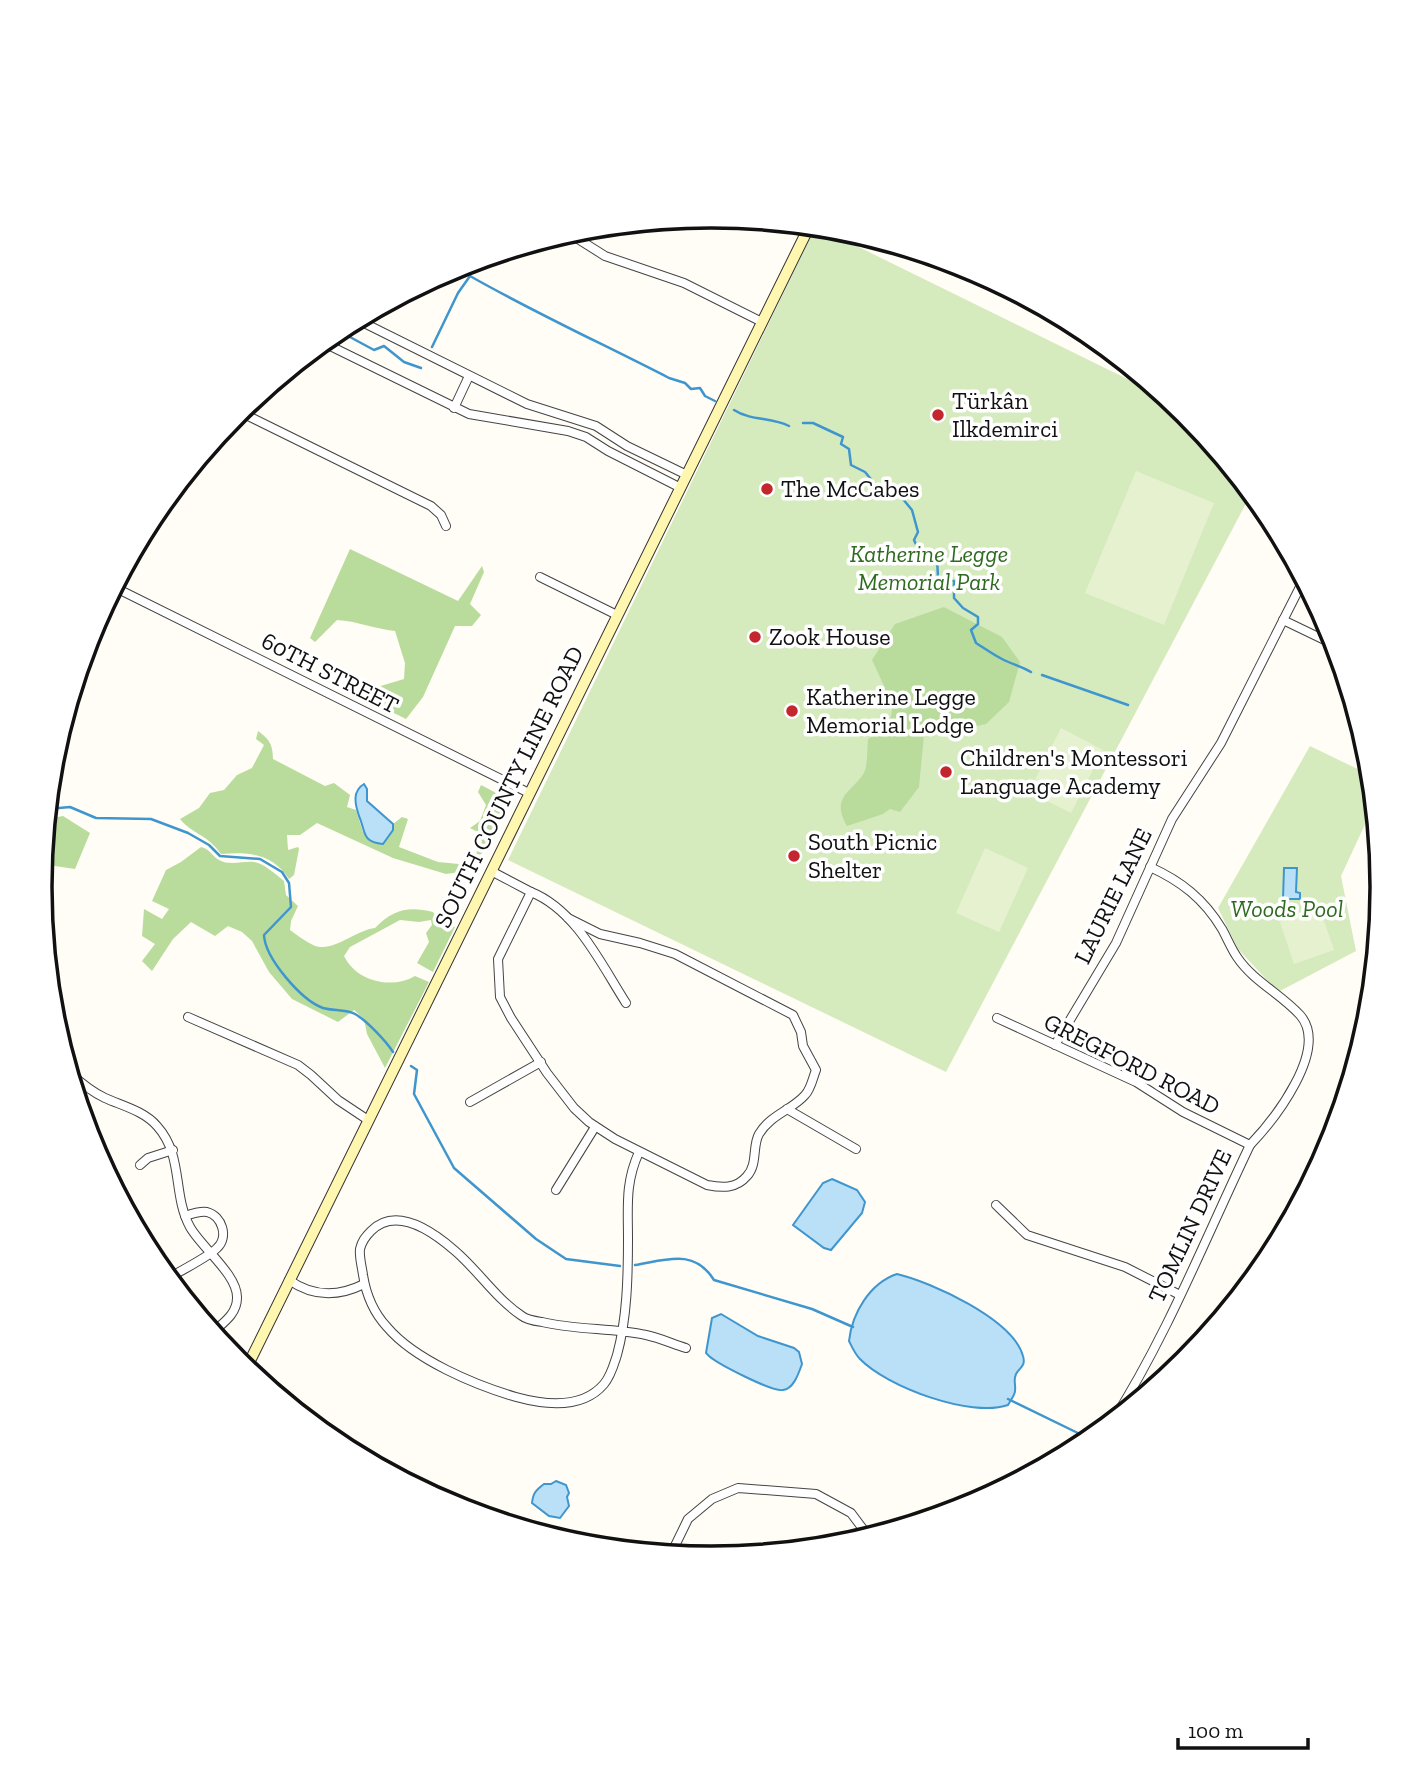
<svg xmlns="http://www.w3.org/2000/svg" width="1423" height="1773" font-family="'Zilla Slab',serif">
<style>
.green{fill:#d5ebbd}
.forest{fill:#b9dc9c}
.pitch{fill:#e6f2cf}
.water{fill:#b9e0f7;stroke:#3f96cf;stroke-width:2}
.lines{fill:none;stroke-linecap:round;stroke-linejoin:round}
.stream{stroke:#3f96cf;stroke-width:2.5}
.street-casing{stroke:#444;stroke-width:10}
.secondary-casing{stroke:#333;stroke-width:12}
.street{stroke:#fff;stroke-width:8}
.secondary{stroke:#fff6b0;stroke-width:10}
.poi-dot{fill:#c4262e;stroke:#fff;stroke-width:2.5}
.labels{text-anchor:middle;stroke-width:7;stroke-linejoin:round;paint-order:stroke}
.poi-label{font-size:24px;fill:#111;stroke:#fff;text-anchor:start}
.park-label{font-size:24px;font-style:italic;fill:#2f6b1f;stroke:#fff}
.street-label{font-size:24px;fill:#111;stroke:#fff}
.rim{fill:none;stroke:#111;stroke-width:3.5}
</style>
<rect width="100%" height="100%" fill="#fffdf5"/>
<g class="green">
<polygon points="816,226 1174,402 1186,412 1252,492 946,1072 508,860"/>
<polygon points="1310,746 1372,776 1375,803 1341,876 1356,951 1278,992 1238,949 1218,908"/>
</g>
<g class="forest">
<path d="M350,549L458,601L482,566L484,572L470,604L481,615L472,626H455L423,697L406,719L368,700L374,688L404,679L405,663L395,631C375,629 357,621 337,620L315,642L310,638Z"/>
<path d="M944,607L1002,637L1020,662L1009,702L986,724L964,729L942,725L924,735L919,787L900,812L890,809L883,814L847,826C830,797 852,792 864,773C868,764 867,749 868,739C883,730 891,726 892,708L883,699L885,688L872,660L895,624Z"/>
<path d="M258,731C269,739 273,744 273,759L325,786L334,783L350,795L347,807L356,810L363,832L393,830V824L402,817L408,819L399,847L438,862L470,865L482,842L480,833L470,828L480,821L486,805L478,792L481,785L502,796L506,802L474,870L446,874L393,858L317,823L300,835H287L288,850L298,847L299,849L294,875L289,879C272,853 249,852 221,854C207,834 192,834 180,819L199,808L210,793L224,790L237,775L252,768L264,745L256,739Z"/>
<polygon points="63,816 90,833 75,869 55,866 43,859 47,819"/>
<path d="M201,847C210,849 212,856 219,860C230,866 243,861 254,862C265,864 275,874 284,881L286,895L298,906L291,921L290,930C297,935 305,941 313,945C332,954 355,930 375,928C393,909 409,906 433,912L438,920L455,927L433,972L417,963L429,942L426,933L432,925L431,920L419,922L400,920L350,947L344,956C356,981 391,990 415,976L429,982L385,1068L367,1034L364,1019L354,1010L338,1022L292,999L269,972L252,941L242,932L228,926L215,936L191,922L173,939L152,971L142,961L155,944L142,936L144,909L162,919L169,909L152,901L166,870L181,862Z"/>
</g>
<g class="pitch">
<polygon points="1136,471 1214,503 1164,625 1085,593"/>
<polygon points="1061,728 1103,750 1071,813 1029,792"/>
<polygon points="985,848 1028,868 999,932 956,913"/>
<polygon points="1320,909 1334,950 1294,964 1280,922"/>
</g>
<g class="water">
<path d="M364,784L367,789V801L393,824V830L383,844C361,842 366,831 359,816C355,804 352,791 364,784Z"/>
<polygon points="1284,868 1297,868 1296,892 1300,893 1300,899 1283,899"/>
<polygon points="832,1179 857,1190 865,1202 862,1213 831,1250 824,1248 793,1225 823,1183"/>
<path d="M897,1274C931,1282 1013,1319 1023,1356C1026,1366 1020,1367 1016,1374C1013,1381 1016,1384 1015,1391C1015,1395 1010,1401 1008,1405C971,1418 887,1387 860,1359C855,1354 852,1347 849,1341C852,1313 870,1283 897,1274Z"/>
<path d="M721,1314L758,1336L794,1348L799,1352L802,1364C799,1372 794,1389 783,1390C772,1392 718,1364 709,1356L706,1353L712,1318Z"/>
<path d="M556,1481L566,1485L569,1493L567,1497L569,1506L560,1518L549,1516L532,1503C533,1493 536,1490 544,1484H551Z"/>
</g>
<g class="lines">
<g class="stream">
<polyline points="337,330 374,350 384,346 404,362 421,368"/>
<path d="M432,347L458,293L470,276C535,313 603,344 669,378L685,383L691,389L700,388L705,396L715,401"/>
<path d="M734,410C751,421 771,417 789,426"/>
<path d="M803,423H813L843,437L841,444L849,449L851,465L865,472L879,489L886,482L893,487L912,510L918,532L914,540L918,549L937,557L938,578L954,581V598L963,608L978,617V624L971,630L976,643C984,648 994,655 1002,659C1011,664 1021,666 1031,672"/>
<polyline points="1042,675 1128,705"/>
<path d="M48,809L70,807L96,818L151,819L188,833L209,845L220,856L260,859L282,872L289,883L291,907L264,935C265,958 301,1000 323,1008C333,1011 346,1009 355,1014C366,1020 386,1041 393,1052"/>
<polyline points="411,1066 417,1070 414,1094 454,1168 536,1239 566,1259 620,1266"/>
<path d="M635,1265C666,1260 694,1248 714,1280L812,1309L853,1327"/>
<polyline points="1008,1399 1084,1436"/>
</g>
<g class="street-casing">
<g id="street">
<polyline points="567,232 605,256 684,283 762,322"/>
<polyline points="356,319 527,404 596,426 627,446 687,475"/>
<polyline points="322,342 469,414 568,431 586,437 608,451 681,488"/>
<polyline points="454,408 469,376"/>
<polyline points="238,411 431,506 441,515 446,526"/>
<polyline points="540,577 617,615"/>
<polyline points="114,587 529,793"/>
<polyline points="1283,620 1337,646"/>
<path d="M491,871L531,892L498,959L500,997L511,1018L547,1073L574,1108L589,1122L615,1139L707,1185C722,1188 736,1189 747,1176C758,1164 752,1146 759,1134C770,1115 792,1110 805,1095C811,1089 813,1077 816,1070L803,1046L801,1032L793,1015L675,954L640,943L600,934L568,918"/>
<path d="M531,892C576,910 601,964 626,1003"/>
<polyline points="188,1017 298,1065 311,1075 338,1100 368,1120"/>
<polyline points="997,1018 1136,1082 1183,1112 1250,1145"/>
<polyline points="1055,1045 1116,943 1172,819 1221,743 1304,579"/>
<path d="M70,1073C81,1083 92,1092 105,1098C123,1106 144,1111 157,1126C184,1156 172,1194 190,1227C201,1247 238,1275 237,1298C237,1314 223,1323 213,1332"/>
<polyline points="470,1102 541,1062"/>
<polyline points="787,1109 856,1149"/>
<path d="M639,1152C625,1183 628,1206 628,1239C628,1277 627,1319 617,1355C614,1364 611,1376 604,1384C582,1410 545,1405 516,1397C475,1385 415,1360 387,1327C374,1313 366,1294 363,1275C362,1267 359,1257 360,1249C362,1241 365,1237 371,1231C396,1206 432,1231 454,1250C478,1270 495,1298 522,1316C527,1320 535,1321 542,1322C576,1330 612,1328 646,1335C660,1338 673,1344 686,1348"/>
<polyline points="140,1165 148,1158 173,1150"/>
<polyline points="556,1190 595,1127"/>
<polyline points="996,1205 1027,1235 1125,1267 1180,1295"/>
<path d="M169,1278C180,1271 210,1256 217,1248C229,1237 222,1216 207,1212C200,1211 191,1214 185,1216"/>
<path d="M289,1280C313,1297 338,1297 364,1284"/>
<path d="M1112,1422C1167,1336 1206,1237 1250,1145C1274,1120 1330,1049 1300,1015C1281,994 1253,981 1237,957C1231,948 1227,938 1222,929C1204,899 1181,881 1150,867"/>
<polyline points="671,1554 688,1519 712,1499 738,1488 816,1494 851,1513 869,1537"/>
</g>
</g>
<g class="secondary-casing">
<polyline id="secondary" points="246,1369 810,225"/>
</g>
<use href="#street" class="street"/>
<use href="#secondary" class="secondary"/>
</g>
<g class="poi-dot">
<circle cx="938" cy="415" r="7"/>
<circle cx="767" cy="489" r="7"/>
<circle cx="755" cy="637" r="7"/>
<circle cx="792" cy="711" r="7"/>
<circle cx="946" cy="772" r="7"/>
<circle cx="794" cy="856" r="7"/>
</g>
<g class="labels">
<g class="poi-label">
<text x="952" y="409">Türkân<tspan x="952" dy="28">Ilkdemirci</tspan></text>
<text x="781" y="497">The McCabes</text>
<text x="769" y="645">Zook House</text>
<text x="806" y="705">Katherine Legge<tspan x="806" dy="28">Memorial Lodge</tspan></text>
<text x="960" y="766">Children's Montessori<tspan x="960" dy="28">Language Academy</tspan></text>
<text x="808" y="850">South Picnic<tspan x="808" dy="28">Shelter</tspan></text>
</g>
<g class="park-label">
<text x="929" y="562">Katherine Legge<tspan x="929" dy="28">Memorial Park</tspan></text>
<text x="1287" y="917">Woods Pool</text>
</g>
<g class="street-label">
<text transform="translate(330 673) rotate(27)" y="8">60TH STREET</text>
<text transform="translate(509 787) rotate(-64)" y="8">SOUTH COUNTY LINE ROAD</text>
<text transform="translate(1113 896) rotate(-64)" y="8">LAURIE LANE</text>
<text transform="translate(1132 1064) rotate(27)" y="8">GREGFORD ROAD</text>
<text transform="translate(1190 1226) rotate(-65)" y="8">TOMLIN DRIVE</text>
</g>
</g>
<path d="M0 0H1423V1773H0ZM52 887a659 659 0 1 1 1318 0a659 659 0 1 1-1318 0Z" fill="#fff" fill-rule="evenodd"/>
<path class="rim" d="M52 887a659 659 0 1 1 1318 0a659 659 0 1 1-1318 0Z"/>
<path d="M1178 1738v10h130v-10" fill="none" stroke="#111111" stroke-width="3.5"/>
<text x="1188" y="1738" font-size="21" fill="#111111" stroke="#ffffff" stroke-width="5" paint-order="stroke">100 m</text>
</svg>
